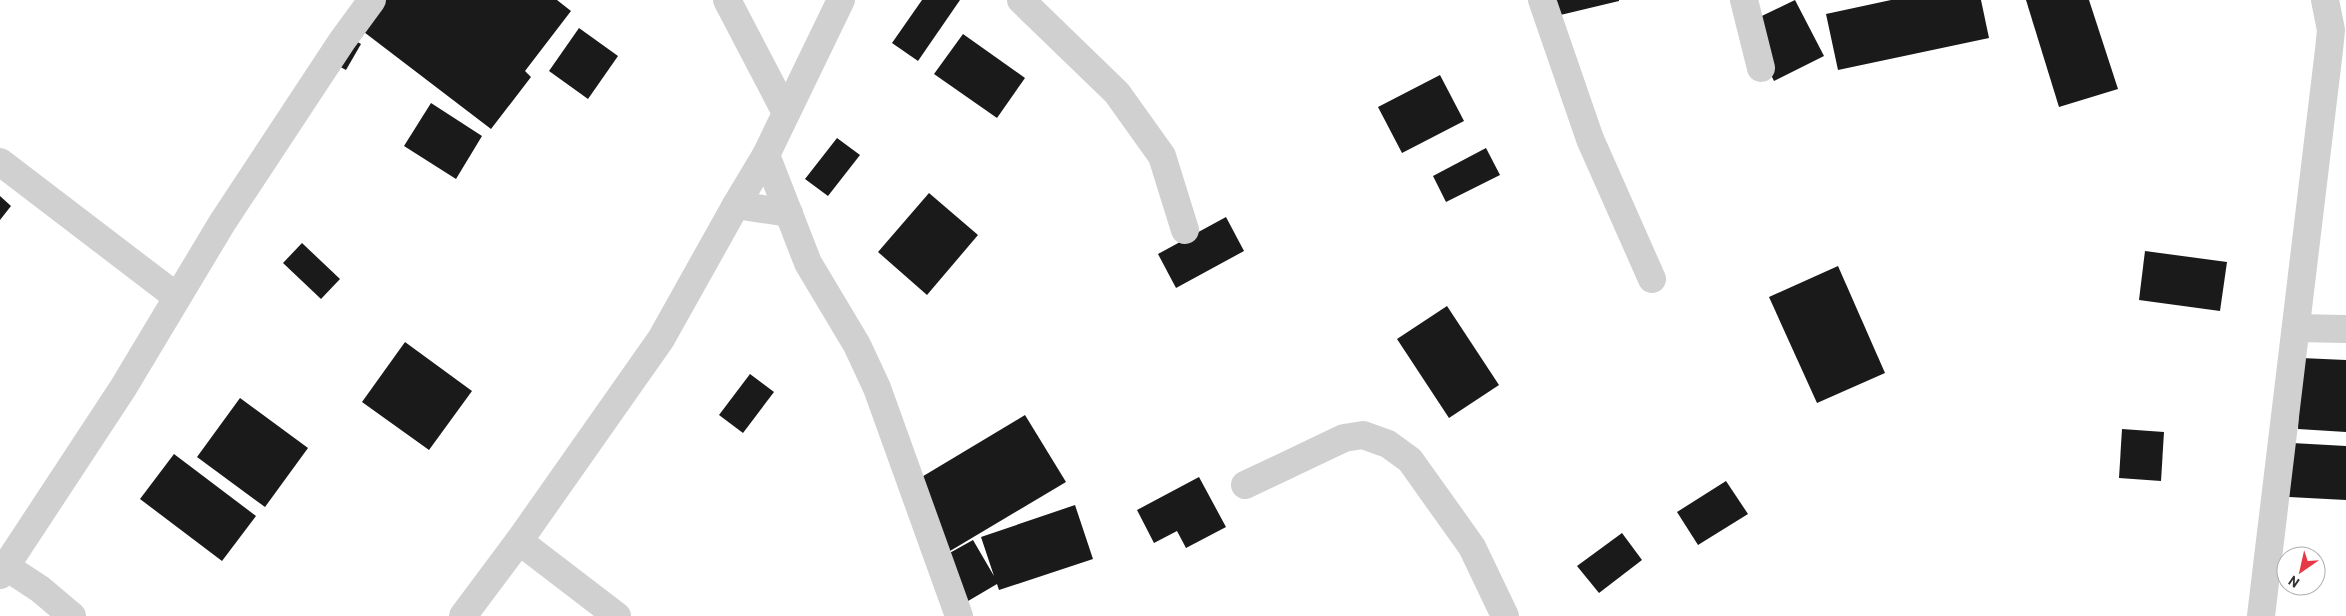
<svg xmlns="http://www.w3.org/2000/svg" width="2346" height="616" font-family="Barlow,sans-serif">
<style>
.building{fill:#1a1a1a}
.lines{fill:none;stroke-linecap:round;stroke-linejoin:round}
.minor{stroke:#d0d0d0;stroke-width:28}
</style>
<rect width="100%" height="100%" fill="#fff"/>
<g class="building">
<polygon points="382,0 557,0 571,11 525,71 531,77 491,129 360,29"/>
<polygon points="922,0 960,0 918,61 892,43"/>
<polygon points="1548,0 1619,0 1619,1 1552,17"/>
<polygon points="1795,0 1824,56 1774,81 1745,24"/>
<polygon points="1891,0 1981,0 1989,38 1838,70 1826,14"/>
<polygon points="2026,0 2089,0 2118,89 2059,107"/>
<polygon points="579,28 618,56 588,99 549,71"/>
<polygon points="344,34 361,44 346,70 329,61"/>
<polygon points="963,34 1025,78 997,118 934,74"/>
<polygon points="1440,75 1464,121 1402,153 1378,107"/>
<polygon points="431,103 482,136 456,179 404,146"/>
<polygon points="837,138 860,155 828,196 805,179"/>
<polygon points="1486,148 1500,175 1446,202 1433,176"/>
<polygon points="929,193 978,235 927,295 878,252"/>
<polygon points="0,196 11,206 0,220"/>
<polygon points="1226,217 1244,251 1176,288 1158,254"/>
<polygon points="302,243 340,279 321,299 283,263"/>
<polygon points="2145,251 2227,262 2220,311 2139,300"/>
<polygon points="1838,266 1885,373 1817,403 1769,297"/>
<polygon points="1447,306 1499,385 1449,418 1397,339"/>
<polygon points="405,342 472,391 429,450 362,402"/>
<polygon points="2301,358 2346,360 2346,432 2298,429"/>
<polygon points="750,374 774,392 743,433 719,415"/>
<polygon points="240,398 308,448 265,507 197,457"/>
<polygon points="1025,415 1066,482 945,554 905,487"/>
<polygon points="2122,429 2164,432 2161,481 2119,478"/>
<polygon points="2292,443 2346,446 2346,500 2289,497"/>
<polygon points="174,454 256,516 222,561 140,499"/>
<polygon points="1199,477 1226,527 1186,548 1177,531 1154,543 1137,510"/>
<polygon points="1726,481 1748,514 1698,545 1677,512"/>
<polygon points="1075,505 1093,559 999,590 997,584 963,604 937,560 973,540 994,576 981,537"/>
<polygon points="1622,533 1642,560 1599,593 1577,566"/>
</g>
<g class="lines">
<g class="minor">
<polyline points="727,0 786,113"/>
<polyline points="1021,0 1117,93 1162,156 1185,230"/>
<polyline points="1542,0 1590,139 1652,279"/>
<polyline points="1744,0 1761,68"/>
<polyline points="766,155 808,263 857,345 877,388 959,616"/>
<polyline points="0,162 177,297"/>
<polyline points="736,205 789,213"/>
<polyline points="2297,328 2346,329"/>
<polyline points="1245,485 1344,438 1363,435 1388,444 1410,460 1472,547 1505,616"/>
<polyline points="519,541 617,616"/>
<polyline points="5,566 40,589 72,616"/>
<polyline points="0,575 123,388 222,223 342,41 372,0"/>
<polyline points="463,616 519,541 661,339 736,205 766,155 841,0"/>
<polyline points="2261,616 2329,50 2331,30 2325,0"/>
</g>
</g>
<g transform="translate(2301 571) rotate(214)"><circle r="24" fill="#ffffff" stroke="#adadad"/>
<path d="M0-4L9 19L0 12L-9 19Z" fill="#e63946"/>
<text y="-8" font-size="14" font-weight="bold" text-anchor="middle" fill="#333333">N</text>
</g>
</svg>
